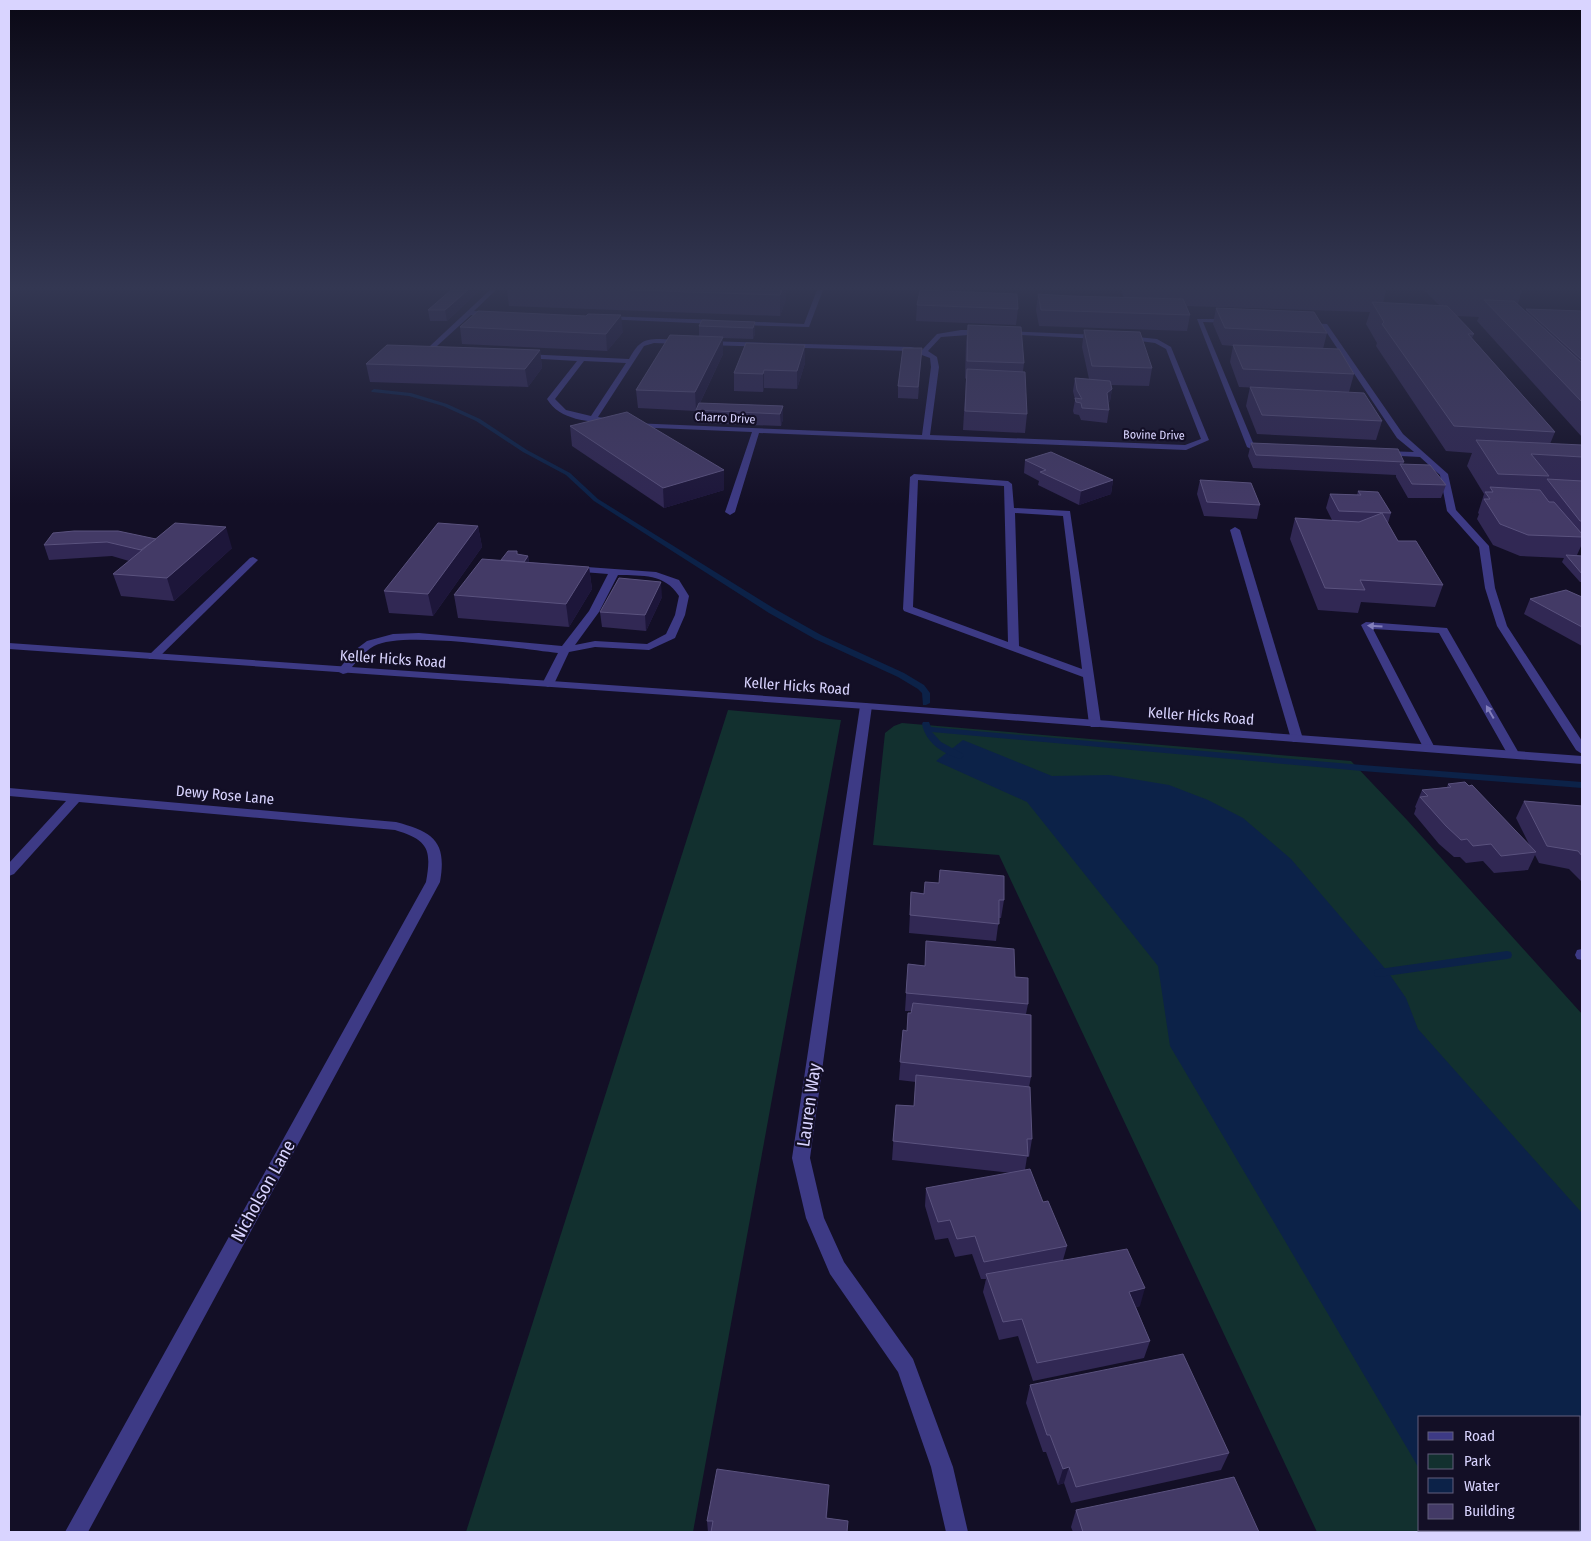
<svg xmlns="http://www.w3.org/2000/svg" width="1591" height="1541" font-family="'Fira Sans Condensed',sans-serif">
<style>
.green{fill:#12302f;fill-rule:evenodd}
.water{fill:#0c2248}
.lines{fill:none;stroke-linecap:round;stroke-linejoin:round}
.stream{fill:#0c2248;fill-rule:evenodd}
.service{fill:#3d3a85;fill-rule:evenodd}
.minor{fill:#3d3a85;fill-rule:evenodd}
.tertiary{fill:#3d3a85;fill-rule:evenodd}
.wall{fill:#312854}
.shaded-wall{fill:#1d163a}
.building{fill:#433a66;stroke:#5a527e}
.oneway{fill:#837fbc}
.labels{text-anchor:middle;stroke-width:4.5;stroke-linejoin:round;paint-order:stroke}
.far-street-label{font-size:12px;fill:#d9d4ff;stroke:#130f26}
.street-label{font-size:15px;fill:#d9d4ff;stroke:#130f26}
.near-street-label{font-size:18px;fill:#d9d4ff;stroke:#130f26}
</style>
<rect width="100%" height="100%" fill="#130f26"/>
<g class="green">
<polygon points="728,710 841,720 693,1532 466,1532"/>
<path d="M902,723L1351,761L1407,820L1582,1014V1532H1317L999,855L873,845L885,733L894,726ZM1420,1417H1580V1530H1420Z"/>
</g>
<polygon class="water" points="963,740 1052,776 1109,775 1169,785 1208,800 1243,818 1291,859 1388,972 1406,998 1418,1029 1582,1213 1582,1532 1456,1532 1455,1530 1580,1530 1580,1417 1420,1417 1420,1470 1170,1046 1158,966 1027,802 936,761"/>
<g class="lines">
<g class="stream">
<polygon points="374,389 411,393 447,404 480,419 527,450 570,473 598,499 775,609 821,635 904,673 924,685 930,693 930,703 926,705 923,705 922,693 918,689 898,677 815,639 769,613 594,501 566,475 523,452 476,421 443,406 409,396 372,392 371,391"/>
<path d="M923,722H929L931,727L1362,765L1582,782V788L1362,771L932,732L941,742L963,754L964,756L960,759C942,753 926,743 922,724Z"/>
<polygon points="1507,951 1511,952 1512,955 1511,958 1507,959 1379,977 1375,976 1374,973 1375,970 1379,969"/>
</g>
<g class="service">
<polygon points="490,290 496,290 474,311 492,312 495,314 494,315 471,315 436,347 448,352 448,354 433,351 429,347 430,346"/>
<polygon points="817,290 823,290 809,327 739,325 736,323 739,321 804,324"/>
<polygon points="604,316 716,320 719,322 716,324 602,319 602,317"/>
<polygon points="1197,319 1230,319 1233,321 1230,323 1203,322 1254,445 1270,446 1270,450 1251,449 1247,447"/>
<polygon points="1303,323 1327,324 1403,434 1448,474 1456,510 1489,546 1495,588 1507,626 1582,741 1582,754 1576,750 1497,626 1485,588 1479,547 1447,511 1440,475 1420,457 1381,455 1381,451 1384,451 1414,452 1397,438 1323,327 1305,326 1303,325"/>
<polygon points="961,330 982,330 985,332 982,334 941,337 928,351 937,357 939,367 930,435 1185,445 1201,439 1166,349 1155,343 1125,339 1125,337 1127,336 1157,339 1171,347 1209,440 1186,450 759,433 735,512 730,515 725,512 752,432 632,427 628,425 632,423 922,435 931,367 930,358 911,351 706,345 703,343 706,341 911,347 922,350 937,334"/>
<polygon points="1005,331 1100,335 1103,337 1100,339 1003,334 1003,332"/>
<path d="M660,339L681,340L684,342L681,344L654,343L644,346L598,417L615,420V424H612C589,421 560,421 547,399L577,361L524,358L520,356L524,354L629,359C638,344 641,339 660,339ZM584,361L626,363L591,416L566,410L555,399Z"/>
<path d="M914,474L1008,481L1012,484L1014,508L1070,511L1101,724L1099,727H1091L1089,724L1083,677L904,611L903,609L910,477ZM918,480L1004,486L1008,642L913,607ZM1015,513L1063,516L1082,669L1019,646Z"/>
<polygon points="1235,527 1240,530 1303,739 1301,742 1293,742 1291,739 1230,530"/>
<polygon points="253,557 258,560 256,562 157,659 149,659 148,657 149,655 250,558"/>
<path d="M573,566L656,572L679,580L689,596L685,615L675,638L649,650L595,647L569,652L554,684L548,687L542,684L558,653C521,649 402,630 374,646C363,652 355,664 347,673L343,674L337,671L355,650L367,641L393,634L419,633L562,646L589,611L608,574L570,571L568,569ZM618,575C643,576 664,573 679,596L675,615L666,634L647,644L595,641L575,645L599,612Z"/>
<polygon points="1366,622 1447,628 1520,755 1518,758 1510,758 1508,755 1439,633 1373,629 1435,748 1433,751 1425,751 1361,625"/>
</g>
<g class="minor">
<polygon points="866,703 872,706 810,1158 824,1218 844,1262 913,1359 953,1467 968,1532 946,1532 931,1467 898,1372 830,1274 806,1218 792,1158 860,706"/>
<path d="M9,788L396,822C434,832 447,842 440,882L88,1532H65L426,882C432,849 428,840 395,830L79,802L14,874L9,876V863L66,801L9,796Z"/>
<polygon points="1582,949 1582,960 1577,959 1575,955 1577,950"/>
</g>
<polygon class="tertiary" points="9,643 866,703 1582,756 1582,764 866,709 9,649"/>
</g>
<g class="wall">
<polygon points="507,290 786,290 786,299 780,316 509,306"/>
<polygon points="933,290 970,290 969,291"/>
<polygon points="1121,290 1386,290 1383,303 1440,306 1424,290 1522,290 1518,304 1526,311 1526,309 1582,311 1582,437 1477,321 1479,317 1457,316 1474,334 1472,338 1555,432 1550,444 1582,445 1582,544 1577,555 1582,556 1582,582 1580,582 1562,562 1564,558 1520,556 1493,545 1477,519 1479,514 1478,513 1484,494 1467,466 1472,453 1446,451 1376,346 1377,343 1366,324 1370,312 1186,306 1190,315 1187,331 1039,326 1036,310 1038,294 1124,298"/>
<polygon points="478,292 447,321 430,321 428,310"/>
<polygon points="917,305 1018,309 1016,325 916,321"/>
<polygon points="1216,308 1327,333 1323,349 1354,374 1349,392 1239,387 1230,362 1233,346 1222,345 1213,324"/>
<polygon points="755,322 755,334 753,339 723,338 723,354 700,403 783,406 783,419 781,426 696,423 696,411 638,408 636,390 699,336 699,326"/>
<polygon points="968,325 1024,363 1023,371 1027,414 1025,433 963,430 966,379 965,378 966,342"/>
<polygon points="460,327 623,332 607,351 462,344"/>
<polygon points="1084,330 1152,368 1149,386 1111,385 1112,389 1110,401 1108,403 1109,410 1107,423 1081,420 1079,415 1074,414 1073,411 1075,400 1073,391 1075,378 1089,379 1082,347"/>
<polygon points="922,348 918,399 898,398 898,386"/>
<polygon points="540,350 542,368 528,387 370,382 366,364"/>
<polygon points="805,363 797,389 764,388 763,392 734,391 734,373"/>
<polygon points="1250,387 1382,421 1376,440 1257,434 1246,406"/>
<polygon points="570,426 724,470 724,490 664,508 572,446"/>
<polygon points="1251,443 1404,462 1403,464 1446,485 1441,498 1408,498 1396,477 1396,475 1253,468 1248,456"/>
<polygon points="1025,460 1113,480 1111,494 1079,505 1038,485 1039,481 1024,473"/>
<polygon points="1200,480 1260,505 1257,519 1204,516 1197,494"/>
<polygon points="1358,491 1391,513 1388,523 1398,541 1443,585 1435,607 1361,602 1358,613 1318,610 1290,539 1295,518 1332,520 1326,508 1330,494 1357,495"/>
<polygon points="478,526 482,547 433,616 389,613 384,591"/>
<polygon points="156,539 232,548 174,601 121,596 113,574 129,561 112,556 49,560 44,545"/>
<polygon points="518,555 528,556 529,562 589,567 592,589 569,627 458,618 454,595 501,560"/>
<polygon points="662,597 646,631 602,627 600,612"/>
<polygon points="1582,597 1582,646 1524,614 1530,599"/>
<polygon points="1448,784 1530,846 1516,818 1524,801 1582,806 1582,882 1569,869 1539,863 1535,855 1528,870 1494,873 1483,861 1466,863 1460,857 1454,857 1439,844 1414,814 1416,808 1415,807 1422,790 1447,787"/>
<polygon points="911,892 1004,900 1001,918 999,918 996,941 909,933"/>
<polygon points="908,964 1015,977 1028,1004 1026,1014 1031,1077 1029,1087 1032,1139 1029,1157 1027,1157 1025,1170 1043,1202 1067,1246 1063,1260 1140,1306 1136,1307 1150,1341 1144,1358 1033,1381 1018,1336 999,1340 983,1292 986,1279 981,1279 972,1254 955,1257 948,1238 935,1240 925,1206 926,1188 1012,1173 892,1160 896,1105 914,1106 916,1082 899,1080 903,1030 907,1031 912,1011 905,1011"/>
<polygon points="1030,1385 1229,1453 1221,1470 1071,1503 1064,1483 1058,1485 1046,1452 1043,1452 1026,1403"/>
<polygon points="828,1502 827,1518 848,1521 847,1532 708,1532 707,1521"/>
<polygon points="1076,1510 1259,1532 1073,1532 1071,1527"/>
</g>
<g class="shaded-wall">
<polygon points="468,290 478,290 478,292 447,321 445,310"/>
<polygon points="782,290 786,290 786,299 780,316 780,295"/>
<polygon points="621,315 623,332 607,351 606,334"/>
<polygon points="755,322 755,334 753,339 753,328"/>
<polygon points="723,337 723,354 696,411 695,392"/>
<polygon points="805,345 805,363 797,389 797,371"/>
<polygon points="540,350 542,368 528,387 525,369"/>
<polygon points="764,370 764,388 763,392 763,374"/>
<polygon points="1112,389 1110,401 1105,405 1107,393"/>
<polygon points="783,406 783,419 781,426 780,414"/>
<polygon points="724,470 724,490 664,508 663,488"/>
<polygon points="1113,480 1111,494 1079,505 1081,491"/>
<polygon points="478,526 482,547 433,616 428,594"/>
<polygon points="226,527 232,548 174,601 167,578"/>
<polygon points="528,556 529,563 517,571"/>
<polygon points="589,567 592,589 569,627 566,604"/>
<polygon points="661,582 662,597 646,631 645,615"/>
<polygon points="1145,1288 1140,1306 1124,1310 1129,1292"/>
<polygon points="1069,1467 1064,1483 1058,1485 1063,1469"/>
</g>
<g class="building">
<polygon points="451,290 468,290 445,310 428,310"/>
<polygon points="631,290 782,290 780,295"/>
<polygon points="920,290 1017,294 1018,309 917,305"/>
<polygon points="1038,294 1069,296 1183,299 1190,315 1041,310"/>
<polygon points="1484,300 1514,301 1582,363 1582,402"/>
<polygon points="1372,302 1447,306 1474,334 1468,334 1555,432 1454,426 1382,324 1384,322"/>
<polygon points="1216,308 1314,312 1327,333 1225,328"/>
<polygon points="1526,309 1582,311 1582,360"/>
<polygon points="478,311 586,316 588,314 621,315 606,334 460,327"/>
<polygon points="702,320 755,322 753,328 699,326"/>
<polygon points="968,325 1021,327 1024,363 967,361"/>
<polygon points="1084,330 1140,332 1152,368 1092,366"/>
<polygon points="670,335 723,337 695,392 636,390"/>
<polygon points="746,343 805,345 797,371 764,370 763,374 734,373"/>
<polygon points="387,345 540,350 525,369 366,364"/>
<polygon points="1233,345 1339,349 1354,374 1243,369"/>
<polygon points="903,348 922,348 918,387 898,386"/>
<polygon points="967,369 1025,372 1027,414 965,411"/>
<polygon points="1075,378 1110,381 1112,389 1107,393 1109,410 1082,408 1081,403 1076,402 1075,398 1082,399 1077,390"/>
<polygon points="1250,387 1364,393 1382,421 1262,415"/>
<polygon points="699,403 783,406 780,414 696,410"/>
<polygon points="627,412 724,470 663,488 570,426"/>
<polygon points="1476,440 1582,445 1582,457 1531,454 1549,476 1498,474"/>
<polygon points="1251,443 1398,449 1404,462 1256,455"/>
<polygon points="1051,452 1113,480 1081,491 1040,472 1046,470 1025,460"/>
<polygon points="1400,464 1430,465 1446,485 1412,484"/>
<polygon points="1547,479 1582,481 1582,521 1580,521"/>
<polygon points="1200,480 1251,483 1260,505 1207,502"/>
<polygon points="1490,487 1540,490 1549,502 1554,502 1582,534 1582,537 1528,535 1500,524 1484,499 1490,499 1485,492 1493,492"/>
<polygon points="1358,491 1378,492 1391,513 1339,511 1330,494 1361,495"/>
<polygon points="1382,513 1398,541 1416,541 1443,585 1360,580 1365,590 1325,588 1295,518 1359,522"/>
<polygon points="175,523 226,527 167,578 113,574"/>
<polygon points="438,523 478,526 428,594 384,591"/>
<polygon points="74,531 118,531 156,539 141,550 107,542 44,545 53,533"/>
<polygon points="508,551 517,551 517,554 528,556 524,562 501,560"/>
<polygon points="1566,555 1582,556 1582,574"/>
<polygon points="482,559 589,567 566,604 454,595"/>
<polygon points="619,578 661,582 645,615 600,612"/>
<polygon points="1566,590 1582,597 1582,627 1530,599"/>
<polygon points="1465,782 1469,786 1472,785 1536,852 1501,856 1491,844 1473,846 1467,839 1461,840 1446,826 1420,797 1428,796 1422,790 1451,787 1448,784"/>
<polygon points="1524,801 1582,806 1582,856 1578,851 1547,846"/>
<polygon points="940,870 1004,876 1004,900 999,900 999,924 910,915 911,892 924,894 925,882 939,883"/>
<polygon points="926,941 1014,949 1015,977 1028,978 1028,1004 906,993 908,964 925,966"/>
<polygon points="913,1003 1031,1015 1031,1077 900,1062 903,1030 907,1031 908,1013 911,1013"/>
<polygon points="916,1075 1030,1087 1032,1139 1027,1139 1028,1156 893,1141 896,1105 914,1106"/>
<polygon points="1030,1169 1043,1202 1048,1201 1067,1246 984,1262 975,1236 957,1239 950,1220 938,1222 926,1188"/>
<polygon points="1127,1249 1145,1288 1129,1292 1150,1341 1037,1363 1022,1319 1003,1322 986,1274"/>
<polygon points="1183,1354 1229,1453 1076,1487 1069,1467 1063,1469 1050,1435 1047,1435 1030,1385"/>
<polygon points="717,1469 829,1485 826,1518 848,1521 847,1532 711,1532 713,1521 707,1521"/>
<polygon points="1234,1477 1259,1532 1083,1532 1076,1510"/>
</g>
<defs><path id="oneway-solid" d="M-6-.8H1V-3.2L6.5 0L1 3.2V.8H-6Z" transform="scale(1.25)"/></defs>
<g class="oneway">
<use href="#oneway-solid" transform="translate(1375 626) rotate(-177)"/>
<use href="#oneway-solid" transform="translate(1490 712) rotate(-120)"/>
</g>
<linearGradient id="sky" x2="0" y2="1"><stop stop-color="#0a0815"/><stop offset="0.57" stop-color="#333752"/><stop offset="1" stop-color="#333752" stop-opacity="0"/></linearGradient>
<rect width="1591" height="505" fill="url(#sky)"/>
<g class="labels">
<g class="far-street-label">
<text transform="translate(725 418) rotate(3)" y="4">Charro Drive</text>
<text transform="translate(1154 435) rotate(1)" y="4">Bovine Drive</text>
</g>
<g class="street-label">
<text transform="translate(393 659) rotate(4)" y="5">Keller Hicks Road</text>
<text transform="translate(797 686) rotate(4)" y="5">Keller Hicks Road</text>
<text transform="translate(1201 716) rotate(4)" y="5">Keller Hicks Road</text>
<text transform="translate(225 795) rotate(5)" y="5">Dewy Rose Lane</text>
</g>
<g class="near-street-label">
<text transform="translate(809 1105) rotate(-82)" y="6">Lauren Way</text>
<text transform="translate(263 1191) rotate(-61)" y="6">Nicholson Lane</text>
</g>
</g>
<rect width="1591" height="1541" fill="none" stroke="#d9d4ff" stroke-width="20"/>
<rect x="1418" y="1416" width="162" height="115" fill="#130f26" stroke="#625e7d"/>
<rect x="1428" y="1432" width="25" height="8" fill="#3d3a85" stroke="#625e7d"/>
<text x="1464" y="1441" font-size="15" fill="#d9d4ff">Road</text>
<rect x="1428" y="1454" width="25" height="15" fill="#12302f" stroke="#625e7d"/>
<text x="1464" y="1466" font-size="15" fill="#d9d4ff">Park</text>
<rect x="1428" y="1478" width="25" height="15" fill="#0c2248" stroke="#625e7d"/>
<text x="1464" y="1491" font-size="15" fill="#d9d4ff">Water</text>
<rect x="1428" y="1504" width="25" height="15" fill="#433a66" stroke="#625e7d"/>
<text x="1464" y="1516" font-size="15" fill="#d9d4ff">Building</text>
</svg>
